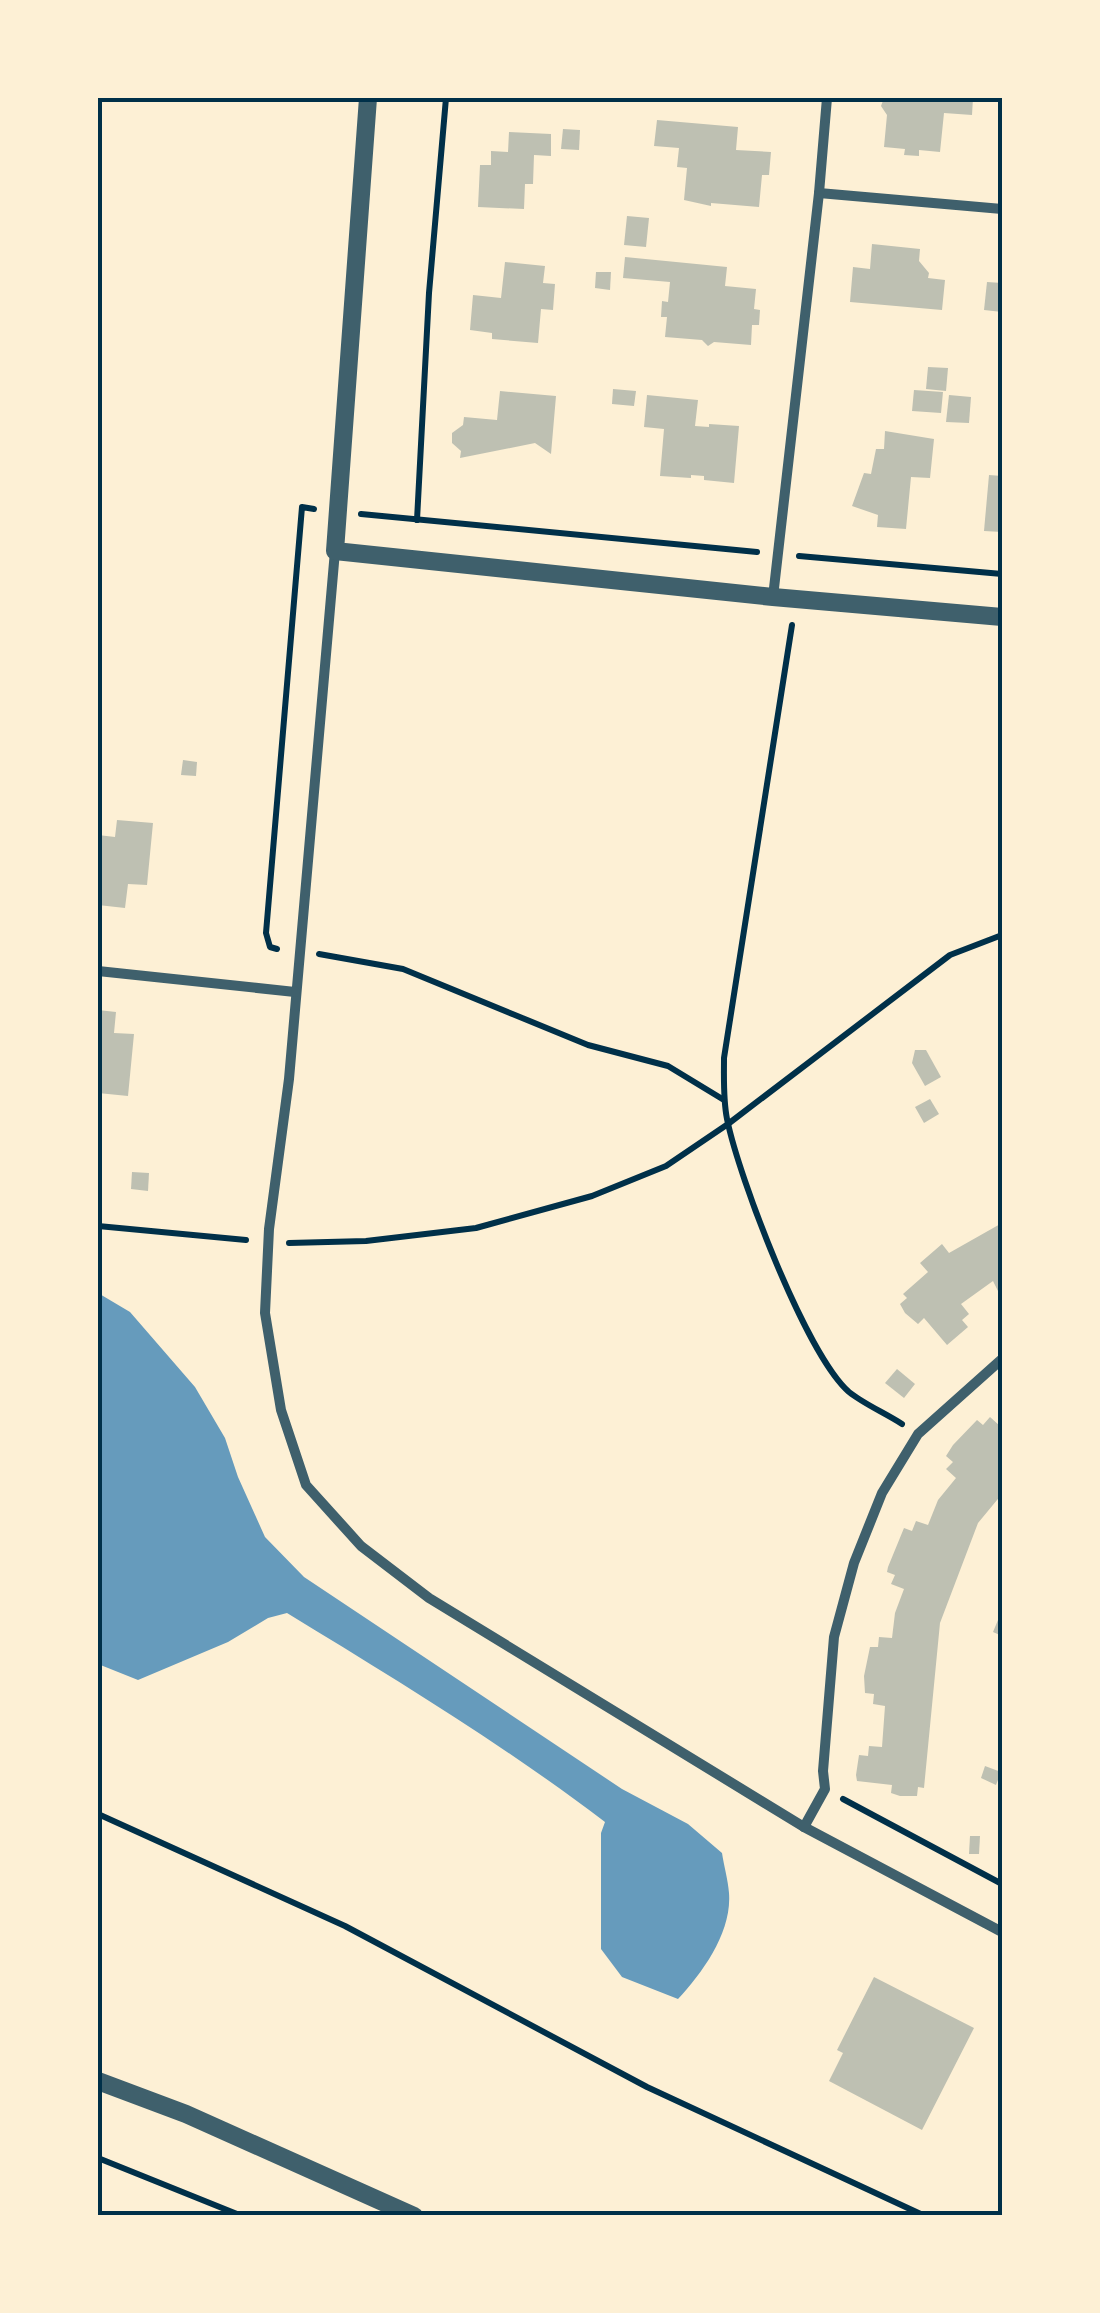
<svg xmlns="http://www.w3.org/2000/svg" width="1100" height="2313" font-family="Mulish,sans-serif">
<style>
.water{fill:#669bbc}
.building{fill:#bec0b2}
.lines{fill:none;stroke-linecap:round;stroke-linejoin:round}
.path{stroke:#003049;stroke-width:6}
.minor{stroke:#3f606c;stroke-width:10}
.tertiary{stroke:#3f606c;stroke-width:18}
.neatline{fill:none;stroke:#003049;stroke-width:4}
</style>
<rect width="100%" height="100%" fill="#fdf0d5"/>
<path class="water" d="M98,1293L130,1312L195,1387L225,1438L238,1477L265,1537L304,1577L622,1789L688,1824L722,1853C724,1866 728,1880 729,1893C732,1932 703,1972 678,1999L622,1977L601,1949V1833L605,1822C504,1745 395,1679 287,1613L268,1618L228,1642L138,1680L98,1664Z"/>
<g class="building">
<polygon points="884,98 973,98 972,115 944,113 940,152 919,150 919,156 904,155 905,149 884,147 887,115 881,106"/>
<polygon points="657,120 738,127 736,150 771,152 769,175 762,175 759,207 711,203 711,206 684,200 687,168 677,167 679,148 654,146"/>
<polygon points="563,129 580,130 579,150 561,149"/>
<polygon points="509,132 551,134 551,156 534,155 533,184 525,184 524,209 478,207 480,165 491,165 491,151 508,152"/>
<polygon points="627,216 649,218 646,247 624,245"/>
<polygon points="872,244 920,249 919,261 929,273 928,278 945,280 942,310 850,302 853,267 870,269"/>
<polygon points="625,257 727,267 725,286 756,289 754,309 760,310 759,325 752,325 751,345 714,342 708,346 702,340 665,337 667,317 661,317 662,301 668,302 670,282 623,278"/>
<polygon points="505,262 545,266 543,283 555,284 553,310 541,309 538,343 492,339 492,333 470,330 473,295 501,298"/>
<polygon points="596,272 611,272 610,290 595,288"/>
<polygon points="987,282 1002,283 1002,312 984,310"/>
<polygon points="928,367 948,368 946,391 926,389"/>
<polygon points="613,389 636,391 634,406 612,404"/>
<polygon points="914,390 943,392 941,413 912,411"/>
<polygon points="500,391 556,396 551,454 535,443 460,458 461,451 452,443 452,433 463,425 464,417 497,420"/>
<polygon points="647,395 698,400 695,426 709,427 709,424 739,426 734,483 704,480 704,476 691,475 691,478 660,476 664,429 644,427"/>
<polygon points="949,395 971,397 969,423 946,422"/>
<polygon points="885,431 934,439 930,478 911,477 906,529 877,527 878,515 852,506 864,473 871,474 876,449 884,449"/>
<polygon points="989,475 1002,476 1002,532 984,531"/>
<polygon points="183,760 197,762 196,776 181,775"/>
<polygon points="117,820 153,823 147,885 128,884 125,908 98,905 98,835 115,837"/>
<polygon points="98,1010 116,1012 114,1033 134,1034 128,1096 98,1093"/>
<polygon points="915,1050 926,1050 941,1077 925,1086 912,1063"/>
<polygon points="930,1099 939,1114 924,1123 915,1107"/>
<polygon points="132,1172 149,1173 148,1191 131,1189"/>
<polygon points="1002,1223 1002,1291 999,1293 993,1281 961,1304 969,1314 962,1320 968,1327 947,1345 924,1318 918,1324 905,1313 900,1304 907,1298 903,1294 928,1272 920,1263 942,1244 949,1253"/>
<polygon points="897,1369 915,1384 904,1398 885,1383"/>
<polygon points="990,1417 1000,1426 1002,1422 1002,1494 978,1523 940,1623 924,1788 918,1787 917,1796 900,1796 891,1793 892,1785 857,1781 856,1775 859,1755 868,1756 869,1746 882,1747 885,1706 873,1704 874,1694 865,1693 864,1676 870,1647 878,1647 879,1637 892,1638 895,1613 904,1589 891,1584 895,1575 887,1572 888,1567 904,1528 912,1531 916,1521 928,1525 938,1500 956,1478 946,1469 953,1462 946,1456 953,1445 977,1420 983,1425"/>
<polygon points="998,1620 1002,1621 1002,1636 993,1632"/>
<polygon points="985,1766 1001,1772 996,1785 981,1778"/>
<polygon points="970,1836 980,1836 979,1854 969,1854"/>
<polygon points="874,1977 974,2028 922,2130 829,2081 843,2053 837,2050"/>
</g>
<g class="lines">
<g class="path">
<polyline points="361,514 757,552"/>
<polyline points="417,520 429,293 446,98"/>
<polyline points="799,556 1002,574"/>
<path d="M792,625L724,1058C724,1078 723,1099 727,1119C739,1178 806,1354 849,1392C864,1404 885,1413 902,1424"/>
<polyline points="277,949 270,947 266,933 302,507 314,509"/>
<polyline points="319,954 403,969 588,1045 668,1066 724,1100"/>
<polyline points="98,1226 246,1240"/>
<polyline points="289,1243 366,1241 476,1228 592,1196 666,1166 728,1124 950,955 1002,935"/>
<polyline points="843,1799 1002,1884"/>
<polyline points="98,1814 345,1926 647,2087 925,2216"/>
<polyline points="98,2158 242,2216"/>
</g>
<g class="minor">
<polyline points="819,193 1002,209"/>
<polyline points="335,551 289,1079 269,1229 265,1313 281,1410 306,1485 361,1546 429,1598 804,1827 1002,1932"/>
<polyline points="773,597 819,193 827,98"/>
<polyline points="98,971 295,992"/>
<polyline points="804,1827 825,1789 823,1771 834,1637 854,1563 882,1493 918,1434 1002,1359"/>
</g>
<g class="tertiary">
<polyline points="368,98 335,551 773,597 1002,617"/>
<polyline points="98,2081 186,2114 414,2216"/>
</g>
</g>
<rect width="1100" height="2313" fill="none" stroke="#fdf0d5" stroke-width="200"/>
<rect x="100" y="100" width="900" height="2113" class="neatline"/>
</svg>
